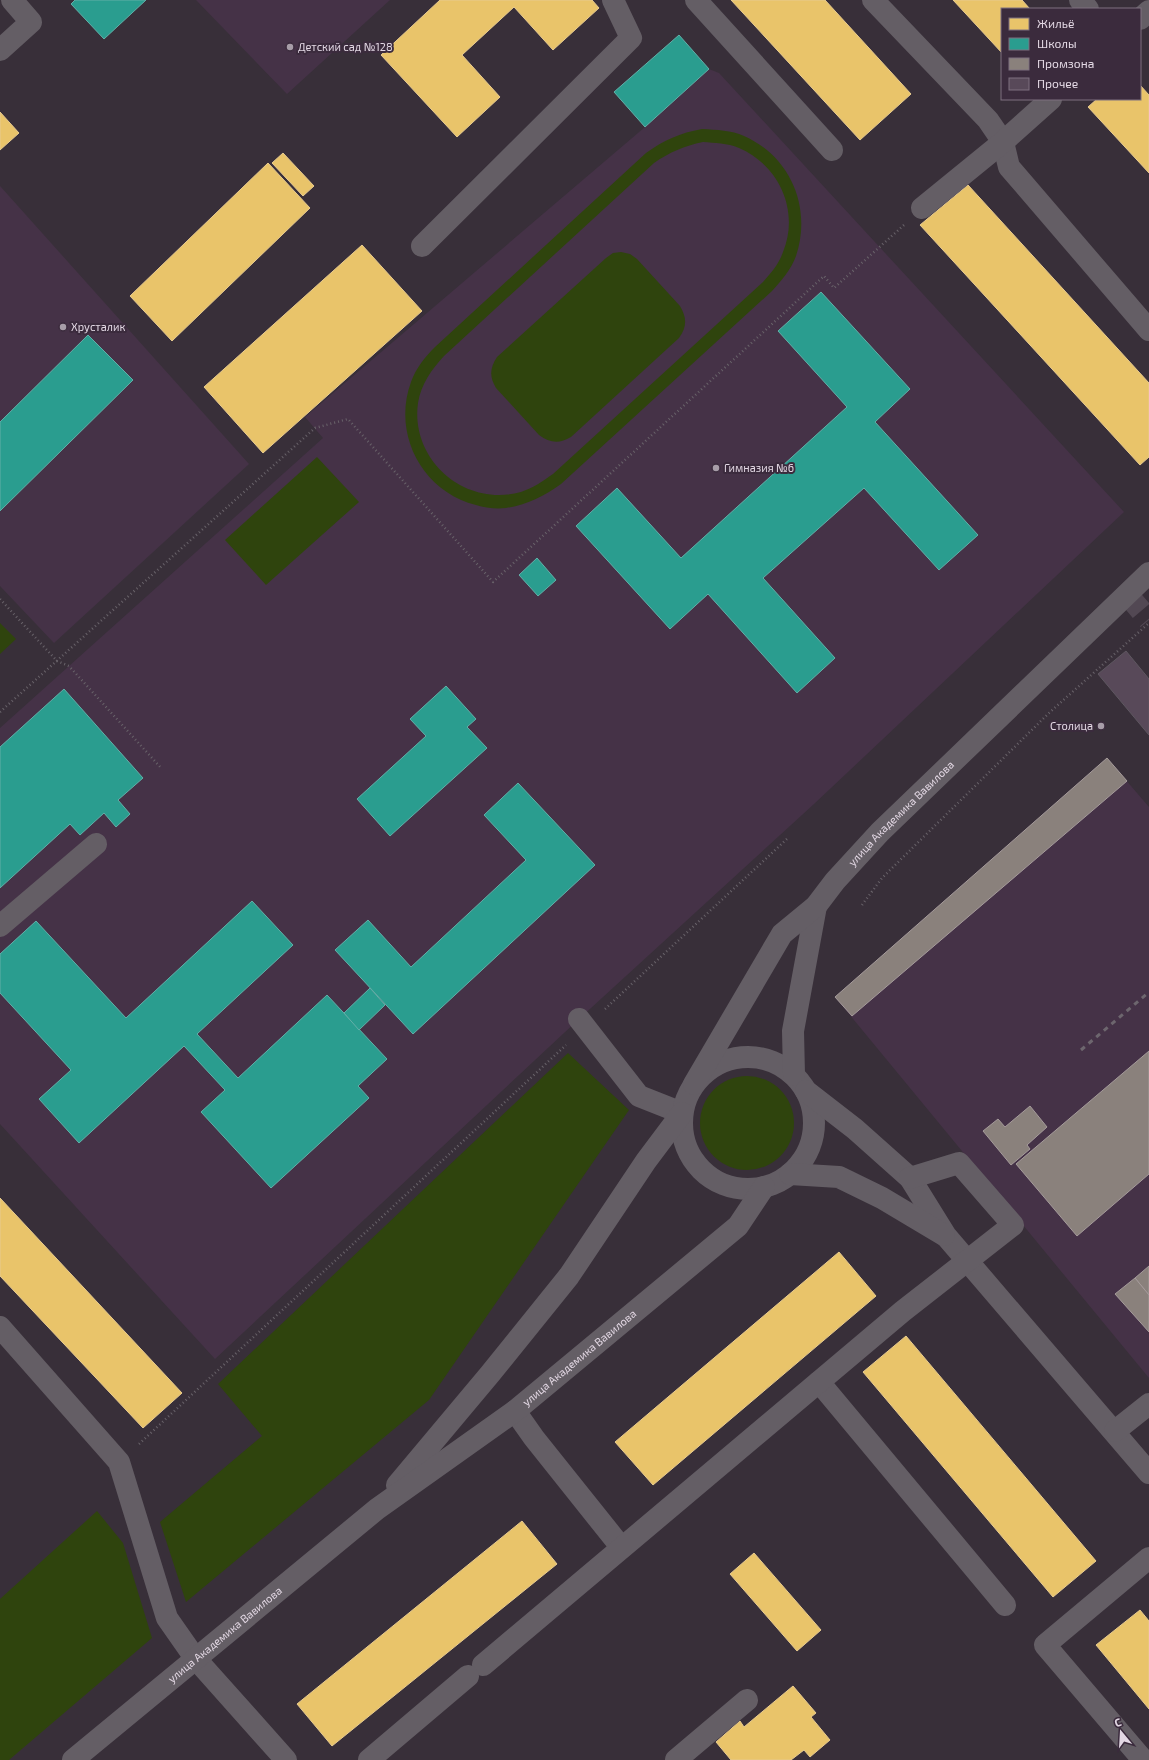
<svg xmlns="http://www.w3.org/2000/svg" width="1149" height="1760" font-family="'Exo 2',sans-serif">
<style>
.built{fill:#453247}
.green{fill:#2f440d;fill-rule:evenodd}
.homes{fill:#e9c46a;stroke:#e7ca8f}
.schools{fill:#2a9d8f;stroke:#62afa8}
.industry{fill:#8a817c;stroke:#a59b9b}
.building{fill:#584959;stroke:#5e5760}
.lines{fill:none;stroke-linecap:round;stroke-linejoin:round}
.minor-tunnel{stroke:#524853;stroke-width:22;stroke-dasharray:22 11;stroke-linecap:butt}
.path{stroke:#69636a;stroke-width:2.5;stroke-dasharray:1 3;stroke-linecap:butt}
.minor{stroke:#645e65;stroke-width:22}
.rail{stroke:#6d666e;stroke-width:3;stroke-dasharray:5 5;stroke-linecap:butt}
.poi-dot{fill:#a79da8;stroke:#3b2b3d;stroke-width:1.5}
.labels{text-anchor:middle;stroke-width:4;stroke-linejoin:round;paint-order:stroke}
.poi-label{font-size:11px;fill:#e3d8e4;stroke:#3b2b3d;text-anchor:start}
.street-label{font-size:11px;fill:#e3d8e4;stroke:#3b2b3d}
</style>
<rect width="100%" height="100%" fill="#382f39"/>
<g class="built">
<polygon points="196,0 390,0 287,94"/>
<polygon points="709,69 719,73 1124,512 814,804 579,1019 215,1359 0,1124 0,728 323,438 305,417 645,127"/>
<polygon points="0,186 249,464 54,643 0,586"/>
<polygon points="1107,758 1149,807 1149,1378 835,997"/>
</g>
<g class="green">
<path d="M702,129C717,130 731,130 744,136C791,157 812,208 796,256C791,270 781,281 772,291L561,484C544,496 527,505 506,508C496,509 485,508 476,505C422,491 392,434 411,382C416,368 425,357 435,347L646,153C664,140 680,133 702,129ZM703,142C715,143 727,143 739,148C779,165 800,211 783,252C779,264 771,273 763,282L553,474C543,481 533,488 521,492C465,508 410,460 418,403C421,384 432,369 444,356L654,163C670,152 684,146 703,142Z"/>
<path d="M621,252L630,254L637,259L680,306C687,318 687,327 679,338L571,437C559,444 550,443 539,435L496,388C489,376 490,368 497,357L606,258L613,253Z"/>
<polygon points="317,457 359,502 266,585 225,540"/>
<polygon points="0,623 16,639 0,654"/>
<polygon points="568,1053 629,1110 429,1400 186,1602 160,1522 262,1436 218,1384"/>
<circle cx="747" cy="1123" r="47"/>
<polygon points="97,1511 123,1543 152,1638 9,1760 0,1760 0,1599"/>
</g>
<g class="homes">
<polygon points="440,0 592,0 599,8 553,50 514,7 462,55 500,97 457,137 381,55"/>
<polygon points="731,0 825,0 911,94 860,140"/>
<polygon points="953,0 1022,0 1030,9 1002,9 1002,53"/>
<polygon points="1140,85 1149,95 1149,173 1088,107 1097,99 1140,99"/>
<polygon points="0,112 19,133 0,150"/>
<polygon points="283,153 314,186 303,196 272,163"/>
<polygon points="268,163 310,208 172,341 130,296"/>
<polygon points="968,185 1149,383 1149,457 1140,465 920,225"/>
<polygon points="362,245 422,311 263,453 204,387"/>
<polygon points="0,1198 182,1393 143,1428 0,1276"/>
<polygon points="839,1252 876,1296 653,1485 615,1442"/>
<polygon points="906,1336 1096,1561 1053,1597 863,1372"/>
<polygon points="522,1521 557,1564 332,1746 297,1704"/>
<polygon points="754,1553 821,1630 797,1651 730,1574"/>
<polygon points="1140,1610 1149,1621 1149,1709 1096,1645"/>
<polygon points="793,1686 816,1713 811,1717 830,1740 810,1757 804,1750 791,1760 731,1760 716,1742 740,1721 744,1727"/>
</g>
<g class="schools">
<polygon points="75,0 146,0 104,39 71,4"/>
<polygon points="679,35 709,69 645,127 614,92"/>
<polygon points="821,292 910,389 875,422 978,535 939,570 864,488 763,578 835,658 797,693 708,594 670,629 576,526 617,488 681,558 847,407 778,331"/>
<polygon points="88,335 133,380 0,511 0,422"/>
<polygon points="537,558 556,580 538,596 519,575"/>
<polygon points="446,686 476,719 467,727 487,748 390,836 357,799 426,736 410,719"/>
<polygon points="64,689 143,778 118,800 130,814 116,827 104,813 80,835 70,824 0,888 0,747"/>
<polygon points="518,783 595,865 413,1034 335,950 368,920 411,967 526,860 484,815"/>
<polygon points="252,901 293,945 197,1034 238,1078 327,995 387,1059 358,1086 369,1098 271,1188 201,1112 225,1090 184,1046 79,1143 39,1099 71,1070 0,993 0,954 36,921 126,1018"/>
<polygon points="370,988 385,1005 359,1030 344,1013"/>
</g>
<g class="industry">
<polygon points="1107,758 1127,781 852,1016 835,997"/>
<polygon points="1149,1051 1149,1174 1077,1236 1016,1164"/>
<polygon points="1030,1106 1047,1127 1027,1145 1030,1149 1011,1165 983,1131 998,1119 1005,1127"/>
<polygon points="1149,1266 1149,1295 1135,1278"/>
<polygon points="1135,1278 1149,1295 1149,1332 1115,1294"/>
</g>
<polygon class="building" points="1126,651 1149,679 1149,735 1098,674"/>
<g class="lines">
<polyline class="minor-tunnel" points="1127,594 1149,620"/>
<g class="path">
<polyline points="0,599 57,661 69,666 162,769"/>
<polyline points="0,712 315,428 348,419 493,582 824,276 834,288 904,225"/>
<polyline points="862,905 882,878 1049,713 1149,623"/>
<polyline points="605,1009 788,838"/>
<polyline points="139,1444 566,1045"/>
</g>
<g class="minor">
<polyline points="696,0 832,150"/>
<polyline points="873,0 988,120 1003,142 1009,167 1149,330"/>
<polyline points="1080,0 1088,9"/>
<polyline points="1140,19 1149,11"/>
<polyline points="0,50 31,22 12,0"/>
<polyline points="922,208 1003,142 1051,99"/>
<polyline points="422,246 631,38 613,0"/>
<polyline points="0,926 96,844"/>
<polyline points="579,1019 639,1096 682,1113"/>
<circle cx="748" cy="1123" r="66"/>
<polyline points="794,1075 793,1031 816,906"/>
<path id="s1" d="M694,1084L782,934L816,906L835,881L880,832L1149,573"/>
<polyline points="806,1091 855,1129 910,1178 946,1236 1149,1473"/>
<polyline points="790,1174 839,1177 882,1198 944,1235"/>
<polyline points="0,1327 119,1462 167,1618 195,1658 286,1760"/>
<polyline points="819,1382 1005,1605"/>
<polyline points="515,1411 534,1438 621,1547"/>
<polyline points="1115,1431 1149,1404"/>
<polyline points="397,1485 490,1374 569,1276 646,1161 682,1113"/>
<polyline points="483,1665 903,1311 1013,1225 959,1163 910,1178"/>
<path id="s2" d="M73,1760L377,1509L515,1411L738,1226L764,1187"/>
<polyline points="369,1760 468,1676"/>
<polyline points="676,1760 747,1700"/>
<polyline points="1143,1760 1045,1645 1149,1558"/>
</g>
<polyline class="rail" points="1081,1050 1149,992"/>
</g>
<g class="poi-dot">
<circle cx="290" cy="47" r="4"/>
<circle cx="63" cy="327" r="4"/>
<circle cx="716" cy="468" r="4"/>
<circle cx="1101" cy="726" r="4"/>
</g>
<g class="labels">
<g class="poi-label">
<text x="298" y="51">Детский сад №128</text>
<text x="71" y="331">Хрусталик</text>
<text x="724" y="472">Гимназия №6</text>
<text x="1093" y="730" text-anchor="end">Столица</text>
</g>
<g class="street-label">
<text dy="4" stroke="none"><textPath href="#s1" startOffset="344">улица Академика Вавилова</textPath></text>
<text dy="4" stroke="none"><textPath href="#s2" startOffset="647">улица Академика Вавилова</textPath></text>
<text dy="4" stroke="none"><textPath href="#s2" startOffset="197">улица Академика Вавилова</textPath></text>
</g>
</g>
<rect x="1001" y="8" width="140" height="92" fill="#3b2b3d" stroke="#7e7080"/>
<rect x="1009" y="18" width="20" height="12" fill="#e9c46a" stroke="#7e7080"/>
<text x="1037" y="28" font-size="12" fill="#e3d8e4">Жильё</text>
<rect x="1009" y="38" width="20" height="12" fill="#2a9d8f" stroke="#7e7080"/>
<text x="1037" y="48" font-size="12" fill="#e3d8e4">Школы</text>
<rect x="1009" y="58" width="20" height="12" fill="#8a817c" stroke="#7e7080"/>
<text x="1037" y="68" font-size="12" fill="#e3d8e4">Промзона</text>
<rect x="1009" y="78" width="20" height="12" fill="#584959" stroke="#7e7080"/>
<text x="1037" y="88" font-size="12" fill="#e3d8e4">Прочее</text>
<g transform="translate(1121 1732) rotate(342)" stroke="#3b2b3d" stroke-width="3" paint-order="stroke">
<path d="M0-3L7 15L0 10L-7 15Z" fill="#e3d8e4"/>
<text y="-6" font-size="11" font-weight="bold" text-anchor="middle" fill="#e3d8e4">С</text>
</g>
</svg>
